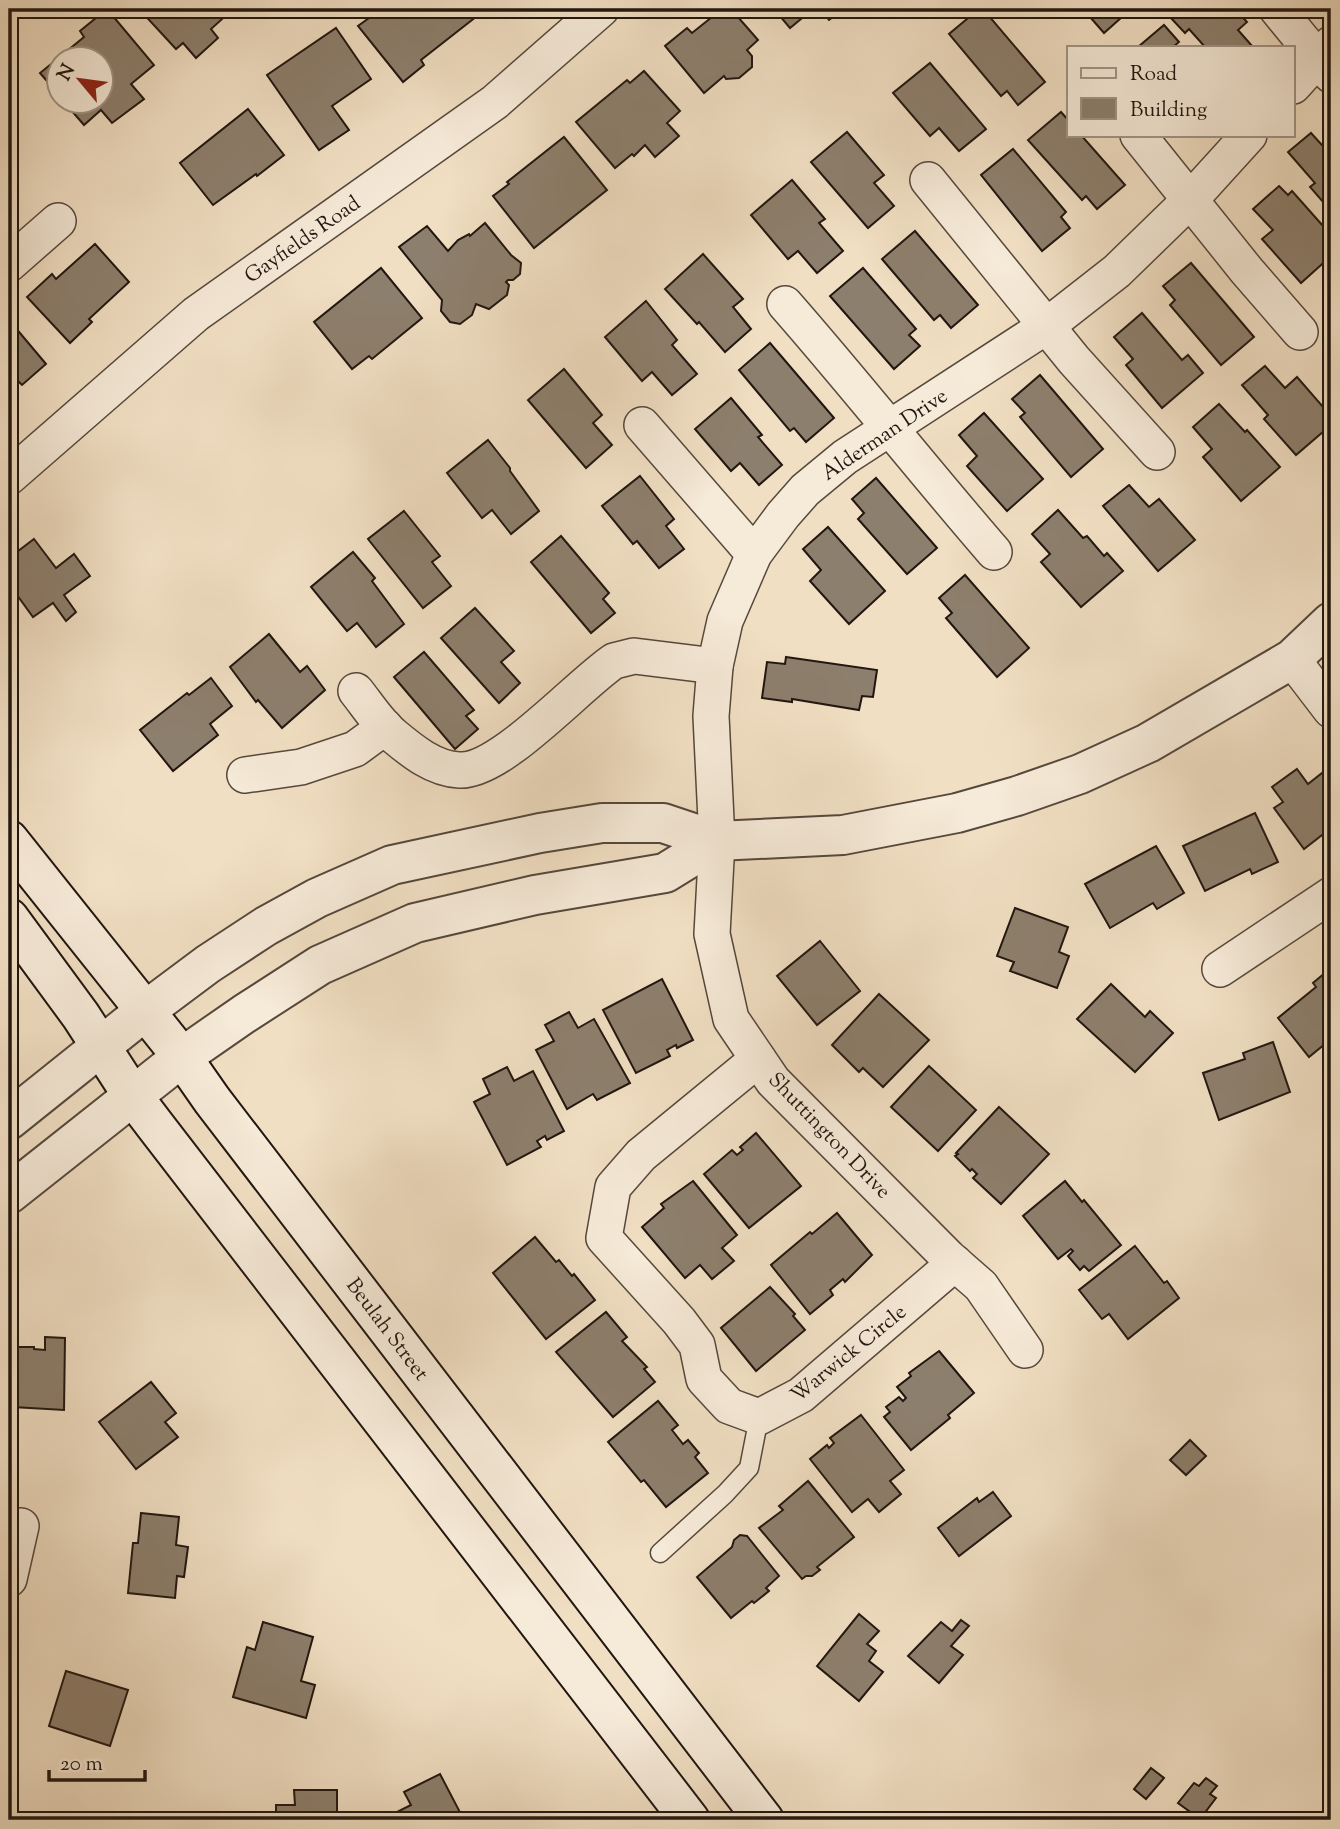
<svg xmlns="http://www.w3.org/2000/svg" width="1340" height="1829" font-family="'Sorts Mill Goudy',serif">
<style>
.building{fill:#8d7f6d;stroke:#211610;stroke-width:2}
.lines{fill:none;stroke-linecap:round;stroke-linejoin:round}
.service-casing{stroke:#55483d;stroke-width:21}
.minor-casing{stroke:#55483d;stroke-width:38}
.tertiary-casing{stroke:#55483d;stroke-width:42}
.secondary-casing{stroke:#211610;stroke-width:42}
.service{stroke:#f6ead8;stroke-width:18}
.minor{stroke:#f6ead8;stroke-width:35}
.tertiary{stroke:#f6ead8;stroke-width:38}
.secondary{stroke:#f6ead8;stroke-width:38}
.labels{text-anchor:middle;stroke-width:6;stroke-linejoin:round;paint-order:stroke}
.street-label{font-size:21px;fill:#211610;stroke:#f6ead8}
</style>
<rect width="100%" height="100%" fill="#f1dfc3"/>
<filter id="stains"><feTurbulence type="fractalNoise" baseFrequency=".00286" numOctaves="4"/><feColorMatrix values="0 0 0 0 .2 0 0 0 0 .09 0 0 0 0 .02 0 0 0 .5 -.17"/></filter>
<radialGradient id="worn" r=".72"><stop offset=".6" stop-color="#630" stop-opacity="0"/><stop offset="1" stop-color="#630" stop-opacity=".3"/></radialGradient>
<g class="building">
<polygon points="107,9 154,65 131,84 144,99 112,123 101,110 84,125 64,102 102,102 102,60 60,60 60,96 40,73 84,37 80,31"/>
<polygon points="139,9 233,9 211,29 218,38 196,58 183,43 176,49"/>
<polygon points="372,9 486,9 421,60 424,65 403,82 358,26 376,13"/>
<polygon points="722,9 731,9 758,40 747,50 752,56 752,67 739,78 726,79 724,76 704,93 665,46 687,28 692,33"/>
<polygon points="774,9 813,9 790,28"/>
<polygon points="820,9 844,9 829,20"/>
<polygon points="979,9 983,9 1045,82 1018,105 1007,91 1001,96 949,34"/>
<polygon points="1083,9 1131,9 1104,33"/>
<polygon points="1179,9 1235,9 1247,22 1238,30 1253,47 1205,47 1189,29 1185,33 1170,17"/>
<polygon points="1164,25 1179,42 1173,47 1138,47"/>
<polygon points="336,28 371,79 332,106 349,130 319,150 267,75"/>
<polygon points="930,63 986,129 959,151 939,128 930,136 893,93"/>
<polygon points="644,71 680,111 667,123 679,136 655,157 645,145 634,156 632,154 615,168 576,122 627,80 630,83"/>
<polygon points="248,109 284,155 257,176 256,174 213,205 180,163"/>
<polygon points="1061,112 1069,121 1069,135 1081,135 1125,185 1097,209 1086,196 1082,200 1028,140"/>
<polygon points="847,132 884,175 874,183 894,206 868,228 811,162"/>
<polygon points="1311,133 1331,155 1331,211 1310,187 1315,183 1288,152"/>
<polygon points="564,137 607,190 534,248 493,196 509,184 507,182"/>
<polygon points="1013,149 1066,212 1061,217 1070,228 1042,251 981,175"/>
<polygon points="792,180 825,219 819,223 843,251 817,273 798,251 788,259 751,215"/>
<polygon points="1279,186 1288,195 1292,191 1331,235 1331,256 1301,283 1262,239 1273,230 1253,209"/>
<polygon points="485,223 511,255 521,263 520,274 513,280 508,280 506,282 509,285 507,295 489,309 476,304 472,315 460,324 450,322 441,311 442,300 399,247 427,226 448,251 458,240 469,234 470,236"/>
<polygon points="915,231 978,305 951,328 940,315 934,320 882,259"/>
<polygon points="95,244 129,282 89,319 92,322 70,343 27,297 52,274 56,279"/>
<polygon points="703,254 743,299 733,307 751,329 725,352 699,322 697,324 665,289"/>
<polygon points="1191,263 1254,337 1221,365 1170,305 1175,300 1163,286"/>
<polygon points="381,268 422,318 372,359 369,356 352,369 314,322"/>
<polygon points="863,268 916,329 909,335 920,346 894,369 830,296"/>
<polygon points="646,301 677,340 672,345 697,374 672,395 652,372 642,381 605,337"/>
<polygon points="1142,313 1182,360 1188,355 1203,373 1162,408 1126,365 1133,359 1114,337"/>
<polygon points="9,320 46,364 22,385 17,380 9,388"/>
<polygon points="770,343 834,418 806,442 794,428 790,431 739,370"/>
<polygon points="1265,366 1285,388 1297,377 1331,416 1331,425 1296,455 1264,419 1268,415 1242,385"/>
<polygon points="564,369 602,415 593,423 612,445 586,468 528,400"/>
<polygon points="1040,375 1103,449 1071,477 1020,417 1025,413 1012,399"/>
<polygon points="731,398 762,435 758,437 782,465 759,485 740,463 731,471 695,429"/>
<polygon points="1219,404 1245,432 1247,430 1280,467 1241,501 1203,457 1212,449 1193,427"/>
<polygon points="984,413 1043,479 1007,511 967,466 977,456 959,435"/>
<polygon points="488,440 510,468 510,471 539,511 511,534 492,510 482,518 447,473"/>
<polygon points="640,476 674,519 666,526 684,549 659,568 637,541 633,544 602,506"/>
<polygon points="876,478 937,548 907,574 858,519 864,513 852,499"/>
<polygon points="1129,485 1149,507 1159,499 1195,540 1158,571 1103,506"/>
<polygon points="1058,510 1083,538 1087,536 1104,556 1107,553 1123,571 1081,607 1041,562 1050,554 1032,534"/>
<polygon points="404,511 440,556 432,562 451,586 423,608 368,539"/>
<polygon points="828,527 885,591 849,624 810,581 821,570 803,549"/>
<polygon points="561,536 609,593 603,599 615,613 591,633 531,562"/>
<polygon points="34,539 56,568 74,554 90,576 64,595 76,612 66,621 53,603 33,617 9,584 9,558"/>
<polygon points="353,552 375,578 372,581 404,624 376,647 357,623 347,631 311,587"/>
<polygon points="965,575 1029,648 997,677 946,618 952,613 939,598"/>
<polygon points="475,608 514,651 501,662 520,683 499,703 441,638"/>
<polygon points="269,634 300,672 307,666 325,690 282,728 258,700 256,702 230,667"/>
<polygon points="424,652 474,710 466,716 478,729 455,749 394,677"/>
<polygon points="786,657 877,670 873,697 862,696 859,710 792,699 792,702 762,698 767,662 785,664"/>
<polygon points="211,678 232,706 210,724 218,735 173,771 140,730 187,693 189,695"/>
<polygon points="1297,769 1308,784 1322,773 1331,786 1331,839 1326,832 1304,849 1274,808 1283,802 1272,787"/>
<polygon points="1255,813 1278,862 1252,874 1250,869 1205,891 1183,846"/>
<polygon points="1156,846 1184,893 1157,909 1153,903 1110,928 1085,884"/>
<polygon points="1015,908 1068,927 1059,952 1069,956 1057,988 1010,971 1014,962 997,956"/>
<polygon points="820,941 860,991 817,1025 777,976"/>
<polygon points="1331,968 1331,1039 1309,1057 1278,1018 1316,987 1313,983"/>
<polygon points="662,979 693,1040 677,1048 676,1045 667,1050 670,1056 636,1073 603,1010"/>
<polygon points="1111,984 1145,1017 1150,1011 1173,1033 1135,1072 1077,1019"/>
<polygon points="879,994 929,1040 883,1087 863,1068 859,1072 832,1045"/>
<polygon points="569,1012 578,1028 594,1019 630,1083 597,1100 593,1094 567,1109 536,1050 554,1041 545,1025"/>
<polygon points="1273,1042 1290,1092 1219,1120 1203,1073 1245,1059 1243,1053"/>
<polygon points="929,1066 976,1110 938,1151 891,1107"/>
<polygon points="507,1067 514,1081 533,1071 564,1131 547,1140 545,1136 537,1141 541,1147 507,1165 474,1102 490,1094 483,1079"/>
<polygon points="999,1107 1049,1154 1001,1204 973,1178 977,1174 972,1169 970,1171 955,1156 958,1154 956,1153"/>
<polygon points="756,1133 801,1186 749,1228 704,1174 732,1150 737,1155 743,1150 740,1147"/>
<polygon points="693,1181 737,1235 722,1248 734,1261 712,1279 700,1265 685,1278 642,1227 664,1208 661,1204"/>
<polygon points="1065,1181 1082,1202 1084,1200 1121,1245 1089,1271 1084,1266 1080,1270 1068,1256 1073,1251 1071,1249 1058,1259 1023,1216"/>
<polygon points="837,1213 872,1255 845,1282 843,1279 830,1290 833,1295 810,1314 771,1265 810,1232 812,1234"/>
<polygon points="535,1237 556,1262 559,1260 572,1276 574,1274 595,1300 546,1339 493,1273"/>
<polygon points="1135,1246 1164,1283 1167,1281 1179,1298 1128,1339 1109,1314 1102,1319 1079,1290"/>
<polygon points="770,1287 795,1314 793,1316 805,1330 756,1371 721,1328"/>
<polygon points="606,1312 627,1337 622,1341 647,1367 644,1369 655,1382 613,1417 556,1352"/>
<polygon points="45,1337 65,1338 64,1410 13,1407 14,1394 9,1394 9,1347 34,1347 34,1349 45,1350"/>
<polygon points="939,1351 974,1393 948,1415 950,1418 911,1450 884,1417 890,1412 886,1407 899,1397 903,1401 906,1398 897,1387 911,1376 909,1373"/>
<polygon points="151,1382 176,1413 165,1422 178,1437 136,1469 99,1422"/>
<polygon points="658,1401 678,1425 672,1430 683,1444 688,1440 699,1453 695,1457 708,1473 666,1507 644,1480 641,1482 608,1442"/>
<polygon points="861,1415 904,1470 890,1481 901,1494 879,1512 868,1499 852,1512 810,1459 827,1445 829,1448 834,1443 830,1438"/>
<polygon points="1190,1440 1206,1456 1186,1475 1170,1460"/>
<polygon points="808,1481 854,1537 817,1567 820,1570 812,1576 806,1576 802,1579 759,1528 783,1510 779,1506"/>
<polygon points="993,1492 1011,1516 959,1556 938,1528 977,1498 979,1502"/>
<polygon points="141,1513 179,1517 176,1545 188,1547 184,1577 177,1576 175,1598 128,1593 133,1543 138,1543"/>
<polygon points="740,1535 747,1536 779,1576 766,1588 769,1591 754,1603 752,1601 731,1618 697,1577 732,1547 734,1540"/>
<polygon points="859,1614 879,1631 867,1644 876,1651 869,1661 883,1672 859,1701 817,1666"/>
<polygon points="961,1620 969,1626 951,1646 963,1655 939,1683 908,1656 941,1622 952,1631"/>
<polygon points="263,1622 313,1637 301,1681 315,1685 306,1718 233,1697 247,1647 255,1650"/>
<polygon points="66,1671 128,1690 110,1746 49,1726"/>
<polygon points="1151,1768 1164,1778 1146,1799 1134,1789"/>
<polygon points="440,1774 464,1820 396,1820 393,1814 411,1805 404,1792"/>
<polygon points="1206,1778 1217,1786 1210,1794 1216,1798 1200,1819 1178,1803 1194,1783 1199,1786"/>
<polygon points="294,1790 337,1790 337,1820 276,1820 276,1805 295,1805"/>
</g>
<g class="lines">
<g class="service-casing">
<polyline id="service" points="660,1553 725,1494 749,1468 759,1417"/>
</g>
<g class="minor-casing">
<g id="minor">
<polyline points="1277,9 1331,75"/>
<polyline points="1293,86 1331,44"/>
<polyline points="1138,135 1247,271 1300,332"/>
<polyline points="928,180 1074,360 1157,452"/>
<polyline points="9,264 58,221"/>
<path d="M785,304C856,385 923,470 994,552"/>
<polyline points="642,425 754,554"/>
<polyline points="9,477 196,314 495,102 601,9"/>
<polyline points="1292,659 1331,710"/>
<path d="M356,691C368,706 379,724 394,736C412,751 434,769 459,770C500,773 578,685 614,661L634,656L715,666"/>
<polyline points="245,775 301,767 355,749 385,727"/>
<polyline points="1220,969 1331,895"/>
<polyline points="758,1059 641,1155 613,1187 604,1238 679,1321 697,1345 704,1379 729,1406 759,1417 801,1395 955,1263"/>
<polyline points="1025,1350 981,1286 949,1258 773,1081 731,1019 712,934 717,841 711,716 715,666 725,621 754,554 783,515 805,490 845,457 1048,325 1117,271 1190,200 1249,135"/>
<polyline points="9,1579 21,1526"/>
</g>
</g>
<g class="tertiary-casing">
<g id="tertiary">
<polyline points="9,1120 145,1011 208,964 266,926 317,898 392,865 540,833 602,823 663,823 717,841 843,835 957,813 1017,796 1080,774 1148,743 1292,659 1331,622"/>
<polyline points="9,1194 182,1057 244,1014 320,965 415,923 535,895 665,873 717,841"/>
</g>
</g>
<g class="secondary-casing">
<g id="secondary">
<polyline points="9,840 182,1057 212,1100 764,1820"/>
<polyline points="9,918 81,1016 132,1095 154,1124 690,1820"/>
</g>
</g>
<use href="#service" class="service"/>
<use href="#minor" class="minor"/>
<use href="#tertiary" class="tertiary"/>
<use href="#secondary" class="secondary"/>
</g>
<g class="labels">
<g class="street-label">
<text transform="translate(302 239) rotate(-35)" y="7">Gayfields Road</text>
<text transform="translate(884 434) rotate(-34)" y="7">Alderman Drive</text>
<text transform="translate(830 1135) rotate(46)" y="7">Shuttington Drive</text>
<text transform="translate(388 1329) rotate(53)" y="7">Beulah Street</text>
<text transform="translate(848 1353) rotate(-39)" y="7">Warwick Circle</text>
</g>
</g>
<rect width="1340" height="1829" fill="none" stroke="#f1dfc3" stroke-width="35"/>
<rect x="10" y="10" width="1319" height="1808" fill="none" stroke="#211610" stroke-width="3.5"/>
<rect x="18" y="18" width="1305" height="1794" fill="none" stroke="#211610" stroke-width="2"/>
<rect x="1067" y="46" width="228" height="91" fill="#f6ead8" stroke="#a19588" stroke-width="2"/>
<rect x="1081" y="68" width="35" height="10" fill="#f6ead8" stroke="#a19588" stroke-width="2"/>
<text x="1130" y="80" font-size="21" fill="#211610">Road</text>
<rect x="1081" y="98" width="35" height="21" fill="#8d7f6d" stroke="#a19588" stroke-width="2"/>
<text x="1130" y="116" font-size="21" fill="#211610">Building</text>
<g transform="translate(80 80) rotate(299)"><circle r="33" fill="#f6ead8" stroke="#a19588" stroke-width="2"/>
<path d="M0-5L12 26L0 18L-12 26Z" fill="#8f2418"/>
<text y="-10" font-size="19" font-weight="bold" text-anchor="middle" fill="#211610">N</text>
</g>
<path d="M49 1770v10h96v-10" fill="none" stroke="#211610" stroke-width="3.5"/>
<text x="60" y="1770" font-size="21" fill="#211610" stroke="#f6ead8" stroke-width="5" paint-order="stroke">20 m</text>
<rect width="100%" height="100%" filter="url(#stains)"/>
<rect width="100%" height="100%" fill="url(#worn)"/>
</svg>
